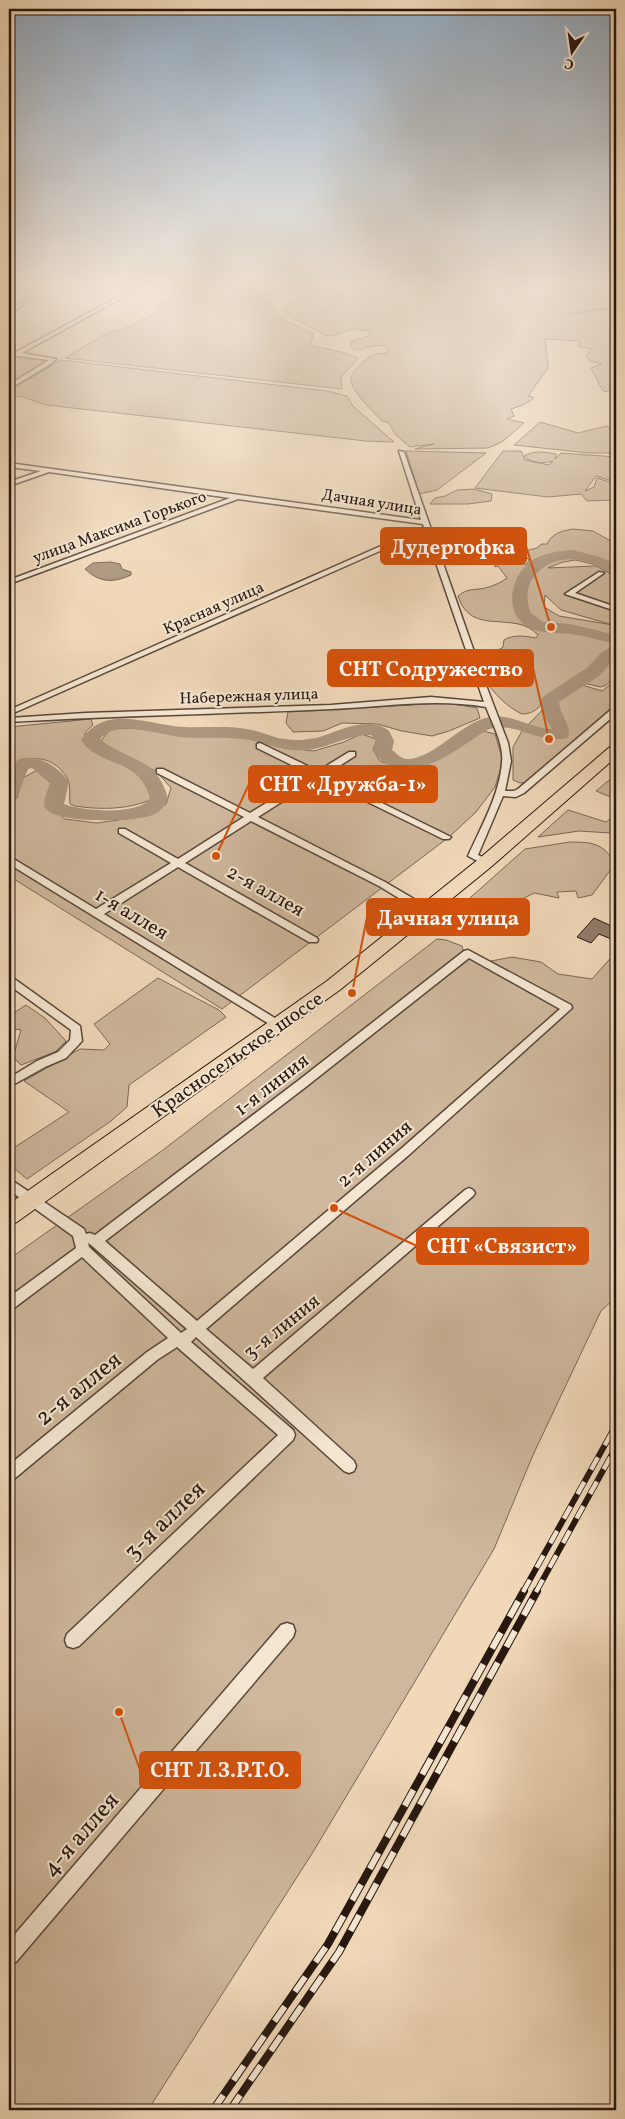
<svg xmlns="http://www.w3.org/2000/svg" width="625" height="2119" font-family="Vollkorn,serif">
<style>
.green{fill:#ceb79c;stroke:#7a6756;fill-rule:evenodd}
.water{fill:#ac967f;stroke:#776352}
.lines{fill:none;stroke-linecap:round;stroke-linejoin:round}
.stream{stroke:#776352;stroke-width:2}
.river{fill:#ac967f;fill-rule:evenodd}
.building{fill:#907b67;stroke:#27170f}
.street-casing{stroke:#59473a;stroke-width:3}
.highway-casing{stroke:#27170f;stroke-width:2}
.street{fill:#f5e6d2;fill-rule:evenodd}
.highway{fill:#f0d8b9;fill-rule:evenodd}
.rail-far1-casing{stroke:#27170f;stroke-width:6}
.rail-casing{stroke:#27170f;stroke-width:8}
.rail-far1{stroke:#f5e6d2;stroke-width:4.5;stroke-dasharray:14;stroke-linecap:butt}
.rail{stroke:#f5e6d2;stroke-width:6;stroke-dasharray:18;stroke-linecap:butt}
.labels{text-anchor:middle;stroke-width:4;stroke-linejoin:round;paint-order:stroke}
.far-street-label{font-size:16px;fill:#27170f;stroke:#f5e6d2}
.street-label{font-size:20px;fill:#27170f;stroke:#f5e6d2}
.near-street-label{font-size:24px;fill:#27170f;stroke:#f5e6d2}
.leader{fill:none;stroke:#d5520c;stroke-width:2}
.callout-dot{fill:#d5520c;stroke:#f5e6d2;stroke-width:2}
.callout{fill:#d5520c;stroke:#d5520c;stroke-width:2}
.callout-label{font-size:21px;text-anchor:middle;font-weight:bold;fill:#fff}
</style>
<rect width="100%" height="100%" fill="#f0d8b9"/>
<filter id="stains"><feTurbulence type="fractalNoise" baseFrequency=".004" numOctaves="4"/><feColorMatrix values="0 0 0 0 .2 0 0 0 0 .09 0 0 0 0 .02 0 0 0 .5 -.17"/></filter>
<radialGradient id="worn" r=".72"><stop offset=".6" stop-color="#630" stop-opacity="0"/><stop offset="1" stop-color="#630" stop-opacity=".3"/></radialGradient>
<g class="green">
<path d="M197,286H282L281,293L272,299C267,318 300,327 314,333L310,345L345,353L358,358L341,377L342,389L65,358L109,332L126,328L157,312V306Z"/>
<path d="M315,286H616V393L603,391L591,368L602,364L590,361L586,357L591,349L578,346L580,341L545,339L548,368L528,396L533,397V399L523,405L511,409L514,416L507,419L524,423L502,442L488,448L415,449L434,444L410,447L396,435L388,422L382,421C374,412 348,389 351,377C352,373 357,368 360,365C369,355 375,353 387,353L388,348C371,339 363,356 350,347L352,341L369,336L370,331L352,329L333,336L325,335L289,316L285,311L288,304L297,297L292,294L325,287Z"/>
<polygon points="9,354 50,359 9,384"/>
<polygon points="61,360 327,391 347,396 353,406 394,442 366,441 46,405 20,396 9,398 9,391"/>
<polygon points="540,422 578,433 607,426 616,432 616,453 589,453 514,445"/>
<polygon points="406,451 486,453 437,490 419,494"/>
<path d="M503,451H521L525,460L549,465L553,461C544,464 530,463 524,456C534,450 545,452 556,454L555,459L561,453L616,457V482L596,476L585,491L594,487L597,478L616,484V500L587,501L581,494L548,497L475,488Z"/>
<polygon points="474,489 492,494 491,501 468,504 430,504 435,498 445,496 457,490"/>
<path d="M573,529L593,531L616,544V677L606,685L601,687C591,685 579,681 569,683C549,686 543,715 522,714C503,705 481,682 479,661C484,652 495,653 503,647L504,640C514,634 525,636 536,638L538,635C515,609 471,638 458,596C468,587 477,591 489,587C495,585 502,582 507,578L498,566L495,567V565L503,563L527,564L529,560L521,552L537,548L541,544H547C552,533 562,531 573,529ZM576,560L600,566L611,574L596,566L548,568L563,562ZM545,595L561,610L613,625L559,616L544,607Z"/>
<polygon points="616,680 616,706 534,782 520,783 513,780 513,747 522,731 552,700 582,685 602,691"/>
<polygon points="447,703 477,708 480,718 449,731 432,736 402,731 377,724 342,723 323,731 293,732 286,723 288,712"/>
<path d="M91,719L93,725C84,732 83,735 86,746C111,765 148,760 156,797C132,810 101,810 75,806L70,804C69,796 71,788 68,780C53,750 12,751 9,788V727Z"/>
<polygon points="132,728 178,734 246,738 280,747 314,751 344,742 361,734 377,739 373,750 380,761 406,771 436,759 484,731 495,734 503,761 495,787 476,812 449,837 222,1009 9,876 9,806 17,798 23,778 37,770 53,786 49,807 65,819 97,823 147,816 166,804 171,788 157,772 100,742 110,729"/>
<polygon points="616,775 616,799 596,791 613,777"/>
<polygon points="568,810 606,822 616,815 616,830 611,833 579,831 538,837"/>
<path d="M570,842C592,842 604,843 615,864L592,895L578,898L576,891L557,892L559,898L534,893L505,908L493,920L474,925L457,919L453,913L525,849Z"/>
<polygon points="437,939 446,940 462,946 464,954 469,950 503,969 491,961 512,957 541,962 558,974 592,979 616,952 616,1297 601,1311 533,1455 494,1549 313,1852 148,2110 9,2110 9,1259 163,1150"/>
<polygon points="158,978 219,1010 226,1017 129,1085 127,1107 111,1121 27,1179 9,1164 9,1151 69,1112 24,1081 80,1049 104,1050 110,1044 94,1024"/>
<polygon points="26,1005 45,1018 66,1041 55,1052 21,1065 13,1057 21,1030 9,1028 9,1016"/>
</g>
<path class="water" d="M111,562L120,564L122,569L131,572V575C113,583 100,583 85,569L93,563Z"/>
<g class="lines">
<g class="stream">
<polyline points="497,286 562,290"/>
<polyline points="568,290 616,293"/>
<polyline points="568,314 616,307"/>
</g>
<path class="river" d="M572,550L597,556L616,564V574C604,572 593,562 580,560C547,554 517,580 531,613L543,622L570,624L616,635V657L599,676L559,702C560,716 574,728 567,738C538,745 513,719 487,730C456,749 404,795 373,751L376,741L371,735C348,734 328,749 305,750C281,752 270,743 249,740C226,736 203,739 180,737C157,735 118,718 100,739C129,763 156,755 168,798C166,803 162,810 157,813C140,823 58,824 46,809C41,803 48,790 50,783L32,768L28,769L16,800L9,802C9,786 5,770 19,759C38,754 58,766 69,782L64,804C81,811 139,816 150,798C138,756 101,769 81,740C106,703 148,725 184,727C206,728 230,725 252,730C263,732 274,738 285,739C295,741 306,740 316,738C337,732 368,714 389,731L394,741L392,750C397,754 401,759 408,759C429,759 456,731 475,722C506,707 522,727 552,729L544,716L541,700L544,696L587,668L601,653L615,644C602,641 590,637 577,635C561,632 539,635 525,625C503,609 512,575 531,561C543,553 558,551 572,550Z"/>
</g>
<polygon class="building" points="594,918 616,928 616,941 599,934 591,943 577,937"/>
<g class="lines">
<g class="street-casing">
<g id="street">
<polygon points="45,286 50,286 9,314 9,311"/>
<polygon points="138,286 143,286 22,353 56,359 49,365 9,389 9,385 49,360 9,355 9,352 16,352"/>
<path d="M399,451L404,452L484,680L508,743L511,761L505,791H514L518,789L613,708H616V714L524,793L516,797L503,796L478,855L489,860V864H483L468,856C481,827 500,794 502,762C504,744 492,723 486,707C434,698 383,707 331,709C224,714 116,716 9,722V718L86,713L331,705L431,697L484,702L425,531L9,715V710L424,527L423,524L238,499L9,584V580L230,498L49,472L9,486V482L41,471L9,467V463L421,520Z"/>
<polygon points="599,572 604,573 575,593 616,607 616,611 565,594"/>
<polygon points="260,743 318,771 349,752 355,752 355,756 325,775 451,837 449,839 443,839 319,778 258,817 385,882 431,909 432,911 431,913 423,913 379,886 251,821 185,863 317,938 318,940 317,942 309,942 178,867 104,914 283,1023 284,1026 283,1029 279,1030 9,864 9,857 12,858 96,909 171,863 119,833 119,829 125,829 178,859 244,817 157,773 157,769 163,769 250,813 312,775 257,748 257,744"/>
<path d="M468,950L571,1005L572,1008L410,1154L206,1329L253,1369L465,1190L469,1188L473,1190L475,1193L473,1196L263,1378L354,1461L356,1466L354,1471L349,1473L344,1471L196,1337L191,1342L293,1430L295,1435L293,1440L79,1646L73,1648L67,1646L65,1640L67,1634L278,1435L177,1347L157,1360L14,1479L9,1481V1465L147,1352L168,1338L82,1257L14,1308L9,1310V1297L76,1248L73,1236L9,1190V1179L13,1181L84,1229L86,1234L90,1233L95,1235L299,1080L464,951ZM469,958L560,1009L402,1148L197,1321L105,1241L307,1086ZM88,1243L91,1245L187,1329L181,1333L89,1247Z"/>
<polygon points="9,977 13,978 80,1026 82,1041 66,1058 45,1067 9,1087 9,1078 37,1061 58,1052 70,1040 71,1030 9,985"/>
<polygon points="287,1623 293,1625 295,1631 293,1637 16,1962 9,1964 9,1941 281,1625"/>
</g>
</g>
<g class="highway-casing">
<polygon id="highway" points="616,745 616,757 492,866 341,989 17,1222 9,1225 9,1204 327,981 480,858 611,746"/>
</g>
<use href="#street" class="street"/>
<use href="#highway" class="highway"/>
<g class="rail-far1-casing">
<g id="rail-far1">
<polyline points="523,1592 616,1425"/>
<polyline points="536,1592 616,1447"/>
</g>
</g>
<g class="rail-casing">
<g id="rail">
<polyline points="213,2110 328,1944 524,1591"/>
<polyline points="230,2110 339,1952 537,1591"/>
</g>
</g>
<use href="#rail-far1" class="rail-far1"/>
<use href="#rail" class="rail"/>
</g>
<linearGradient id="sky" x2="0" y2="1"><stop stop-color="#90a8be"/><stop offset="0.49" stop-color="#f8ede0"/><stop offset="1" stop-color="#f8ede0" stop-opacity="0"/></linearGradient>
<rect width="625" height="583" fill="url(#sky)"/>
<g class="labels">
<g class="far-street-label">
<text transform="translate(372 501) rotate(9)" y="6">Дачная улица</text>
<text transform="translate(119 526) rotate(-20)" y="6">улица Максима Горького</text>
<text transform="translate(213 607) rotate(-24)" y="6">Красная улица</text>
<text transform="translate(249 695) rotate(-2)" y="6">Набережная улица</text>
</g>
<g class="street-label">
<text transform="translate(266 890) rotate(29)" y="7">2-я аллея</text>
<text transform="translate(132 913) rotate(31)" y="7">1-я аллея</text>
<text transform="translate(237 1054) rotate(-35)" y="7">Красносельское шоссе</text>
<text transform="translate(271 1084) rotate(-38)" y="7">1-я линия</text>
<text transform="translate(374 1153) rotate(-41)" y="7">2-я линия</text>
<text transform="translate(281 1326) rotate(-39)" y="7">3-я линия</text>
</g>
<g class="near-street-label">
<text transform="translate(78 1388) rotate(-39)" y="8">2-я аллея</text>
<text transform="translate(164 1520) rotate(-44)" y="8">3-я аллея</text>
<text transform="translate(80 1834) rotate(-49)" y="8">4-я аллея</text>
</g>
</g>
<path class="leader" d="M551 627L526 546M549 739L533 668M216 856L249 784M352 993L367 917M334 1208L417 1246M119 1712L140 1770"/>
<g class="callout-dot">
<circle cx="551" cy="627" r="5"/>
<circle cx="549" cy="739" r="5"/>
<circle cx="216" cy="856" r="5"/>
<circle cx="352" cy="993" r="5"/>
<circle cx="334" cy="1208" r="5"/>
<circle cx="119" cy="1712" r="5"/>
</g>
<g class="callout">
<rect x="381" y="528" width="145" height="36" rx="5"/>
<rect x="328" y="650" width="205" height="36" rx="5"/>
<rect x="249" y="766" width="188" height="36" rx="5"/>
<rect x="367" y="899" width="162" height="36" rx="5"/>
<rect x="417" y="1228" width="171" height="36" rx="5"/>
<rect x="140" y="1752" width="160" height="36" rx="5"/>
</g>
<g class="callout-label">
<text x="453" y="554">Дудергофка</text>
<text x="431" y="676">СНТ Содружество</text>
<text x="343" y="791">СНТ «Дружба-1»</text>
<text x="448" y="925">Дачная улица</text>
<text x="502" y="1253">СНТ «Связист»</text>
<text x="220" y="1777">СНТ Л.З.Р.Т.О.</text>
</g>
<rect width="625" height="2119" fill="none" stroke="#f0d8b9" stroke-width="30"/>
<rect x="10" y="10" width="605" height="2099" fill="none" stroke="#27170f" stroke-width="2.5"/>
<rect x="15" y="15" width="595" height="2089" fill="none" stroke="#27170f"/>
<g transform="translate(572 52) rotate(193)" stroke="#f5e6d2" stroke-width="4" paint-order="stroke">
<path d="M0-4L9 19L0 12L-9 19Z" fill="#27170f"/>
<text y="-8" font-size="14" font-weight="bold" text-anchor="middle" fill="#27170f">С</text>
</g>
<rect width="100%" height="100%" filter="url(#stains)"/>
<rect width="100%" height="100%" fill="url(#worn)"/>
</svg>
